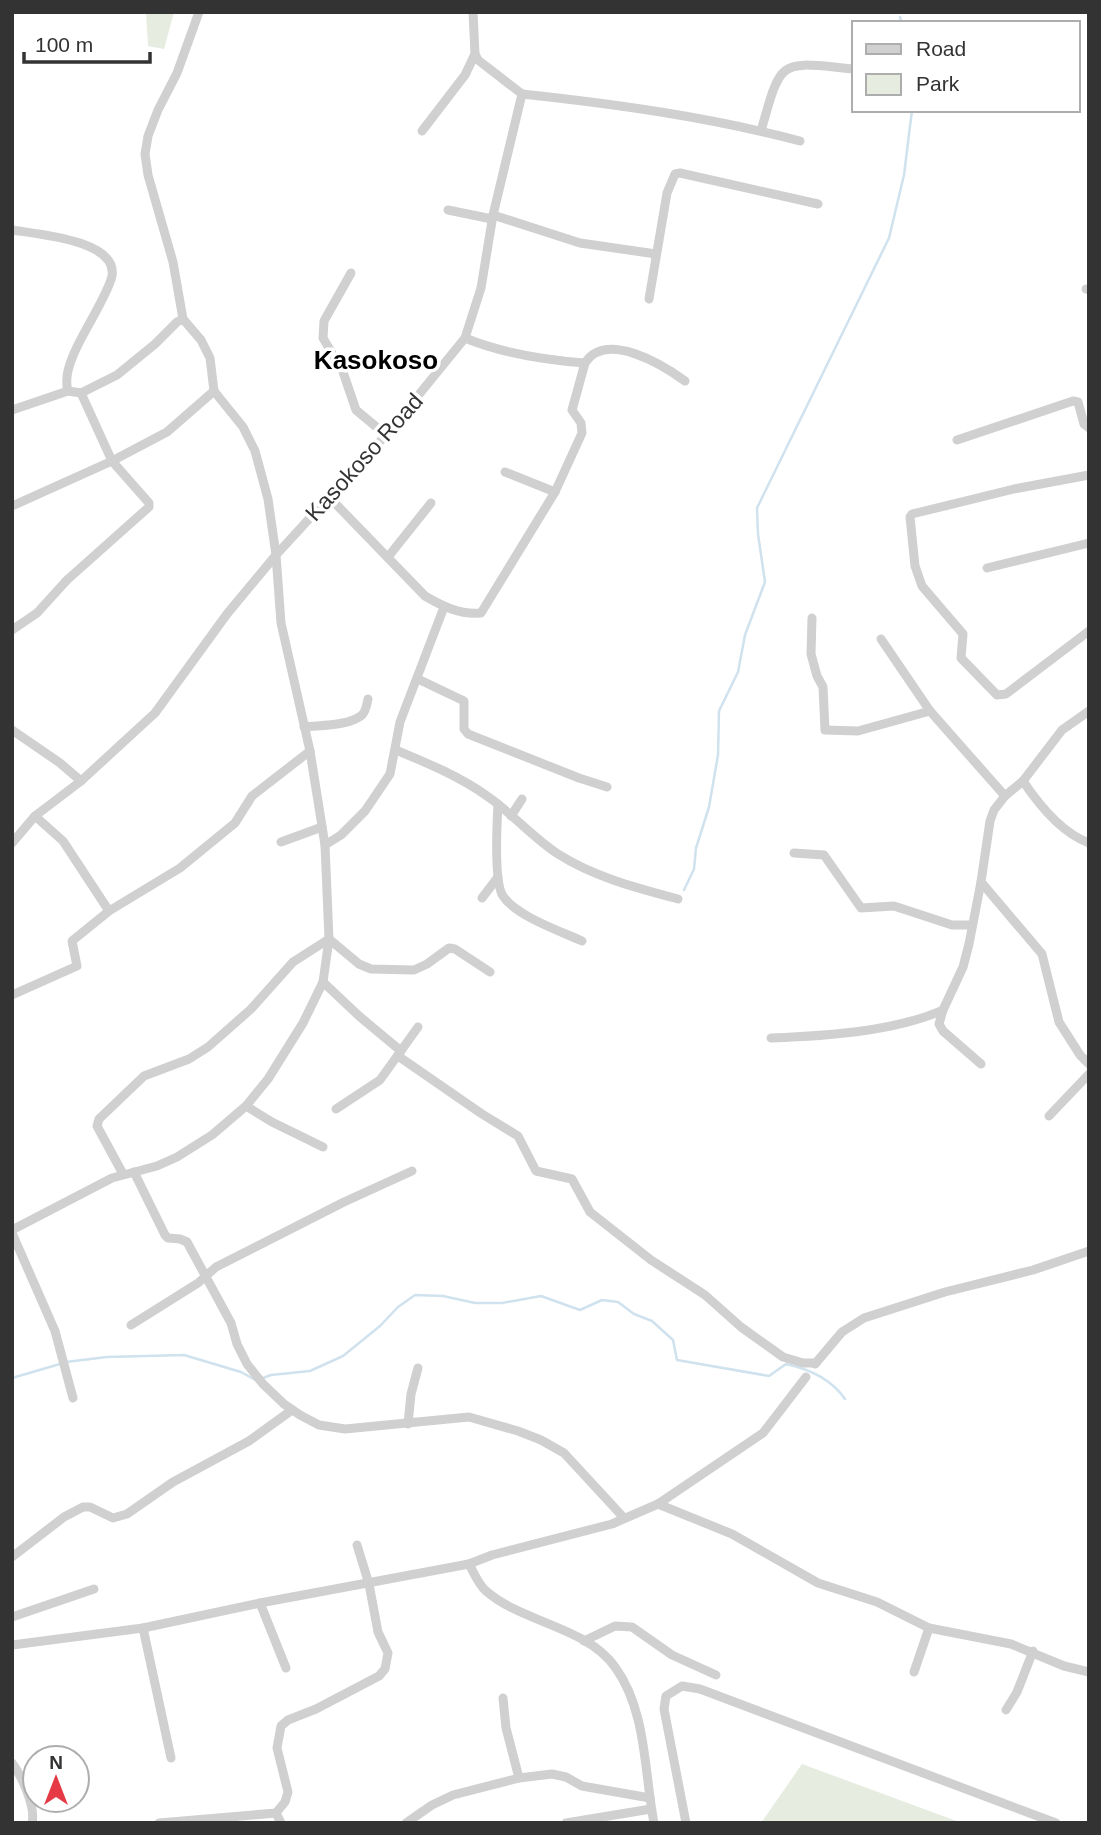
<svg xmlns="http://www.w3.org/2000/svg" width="1101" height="1835" font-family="Arial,sans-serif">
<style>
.green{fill:#e6ecdf}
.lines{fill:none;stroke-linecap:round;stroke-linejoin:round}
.stream{stroke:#cfe2ee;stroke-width:2.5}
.minor{stroke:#d0d0d0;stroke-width:9}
.labels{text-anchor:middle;stroke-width:7;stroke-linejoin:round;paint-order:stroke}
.street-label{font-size:23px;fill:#333;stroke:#fff}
.quarter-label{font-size:26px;font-weight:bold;fill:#000;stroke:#fff}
</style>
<rect width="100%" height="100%" fill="#fff"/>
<g class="green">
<polygon points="146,12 174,12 164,49 148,46"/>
<polygon points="802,1764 962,1823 761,1823"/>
</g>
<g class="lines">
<g class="stream">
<polyline points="900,17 902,23"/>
<polyline points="684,890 694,869 696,848 709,807 718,755 719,711 738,672 745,635 765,582 758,534 757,508 889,238 904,175 912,110"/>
<polyline points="66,1362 107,1357 184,1355 241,1372 257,1381"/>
<polyline points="12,1378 60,1364"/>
<path d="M263,1378L271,1375L310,1371L343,1356L380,1326L398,1307L415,1295L443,1296L475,1303H502L541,1296L580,1310L602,1300L618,1302L634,1314L652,1321L673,1340L677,1360L769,1376L786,1364C809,1369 832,1380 845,1399"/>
</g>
<g class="minor">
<path d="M522,94C615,104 710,117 800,141"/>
<polyline points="422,131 465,75 475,54"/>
<path d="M761,131C782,56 779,62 854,69"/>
<polyline points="448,210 492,219"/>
<polyline points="493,215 580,243 656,254"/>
<path d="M12,230C36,234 118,240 112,276C109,292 84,331 76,349C70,362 64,377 68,391"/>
<polyline points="351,273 324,321 323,338 343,372 356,410 386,435"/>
<polyline points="1086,289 1089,290"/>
<polyline points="649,299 667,193 675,174 680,173 818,204"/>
<path d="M465,338C504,354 544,360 585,363C606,330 663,365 685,381"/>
<polyline points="12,410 68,391 81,393 117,375 155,344 177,322 183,319"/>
<polyline points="957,440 1073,401 1078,402 1084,424 1089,428"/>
<polyline points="505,472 555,492"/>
<polyline points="1089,475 1014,489 912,514 910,517 915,566 922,586 963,634 961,658 997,695 1006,694 1089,631"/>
<path d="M329,497L425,596C442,606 460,615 481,613L555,492L582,433L581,423L572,410L585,363"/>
<polyline points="12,506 112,461 167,432 214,391"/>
<polyline points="388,557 431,503"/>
<polyline points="987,568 1089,543"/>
<polyline points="812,618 811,654 817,676 823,687 825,730 858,731 930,711"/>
<polyline points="12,630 37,613 67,580 149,507 149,503 112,461 81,393"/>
<polyline points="881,639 930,711 1005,796"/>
<polyline points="418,679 464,701 464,729 468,734 579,778 607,787"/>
<path d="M304,727C321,725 349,726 362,715C366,711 367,704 368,699"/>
<polyline points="12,730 60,763 81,781"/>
<path d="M396,750C427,763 459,776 487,796C512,813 532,837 558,854C594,877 637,888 678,899"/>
<path d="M1023,781C1039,805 1062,833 1089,843"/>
<path d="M498,804C497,822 494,883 503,896C516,916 560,931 582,941"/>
<polyline points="511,816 522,799"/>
<polyline points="281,842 322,827"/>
<polyline points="12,843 35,816 81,781 155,713 227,614 276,555 268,499 255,451 243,427 214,391 210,358 201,340 183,319 173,262 148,175 145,154 148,136 158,110 177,73 199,12"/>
<polyline points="325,845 341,835 365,811 390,774 400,722 444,607"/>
<polyline points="794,853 824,855 861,908 894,906 952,925 972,925"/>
<polyline points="981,882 1042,954 1059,1022 1080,1055 1089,1064"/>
<polyline points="482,898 498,877"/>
<polyline points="109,911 180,868 235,823 252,796 310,751"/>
<polyline points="323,982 359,1016 401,1051"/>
<polyline points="12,995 77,966 72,941 109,911 63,841 35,816"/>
<path d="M771,1038C824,1036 893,1032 943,1010"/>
<polyline points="398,1056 482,1114 518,1136 536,1171 572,1179 590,1212 651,1260 705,1295 741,1327 783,1357 803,1363 816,1363"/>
<polyline points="981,1064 943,1031 939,1024 943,1010 963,967 969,944 981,882 990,821 994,810 1005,796 1023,781 1062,730 1089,711"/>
<polyline points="246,1106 272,1122 323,1147"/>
<polyline points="336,1109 380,1080 418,1027"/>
<polyline points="1049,1116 1089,1074"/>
<polyline points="134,1172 165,1235 168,1238 180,1239 187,1242 231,1323 237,1344 247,1364 263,1384 284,1404 300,1415 319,1425 345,1429 469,1417 518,1431 541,1440 564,1453 624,1518"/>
<polyline points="123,1174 97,1126 99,1119 144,1076 189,1059 208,1047 251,1009 293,962 329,939 359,964 371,969 414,970 427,964 449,948 455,949 490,972"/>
<polyline points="12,1230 112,1178 157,1166 177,1157 212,1135 246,1106 268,1079 303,1023 323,982 329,939 325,845 310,751 281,623 276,555 386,435 465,338 481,288 493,215 522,94 478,60 475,54 473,12"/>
<polyline points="12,1233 55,1331 73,1398"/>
<polyline points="131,1325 198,1283 216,1267 344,1202 412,1171"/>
<polyline points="815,1364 842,1332 864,1318 945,1292 1033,1270 1089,1251"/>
<polyline points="408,1424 411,1394 418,1368"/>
<polyline points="658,1504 732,1534 818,1583 877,1602 929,1628 1011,1644 1064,1666 1089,1672"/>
<polyline points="12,1557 64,1517 83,1507 90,1507 113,1518 127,1514 173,1482 249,1441 292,1410"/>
<polyline points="260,1603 286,1668"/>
<polyline points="12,1617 94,1589"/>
<polyline points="143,1628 171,1758"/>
<polyline points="584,1641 615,1626 632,1627 672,1655 716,1675"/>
<polyline points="12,1645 143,1628 260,1603 469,1564"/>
<polyline points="914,1672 929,1628"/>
<polyline points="503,1698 506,1728 519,1778"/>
<polyline points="1006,1710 1017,1692 1033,1651"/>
<path d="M12,1763C22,1776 36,1808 32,1823"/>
<polyline points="159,1823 276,1813"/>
<polyline points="281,1823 276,1813 285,1802 288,1792 277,1748 281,1726 288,1720 316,1709 379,1676 385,1669 388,1653 378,1632 369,1584 357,1545"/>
<polyline points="406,1823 432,1805 453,1795 519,1778 552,1774 566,1777 582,1786 650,1798"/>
<polyline points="566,1823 651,1809"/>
<path d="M654,1823C644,1772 647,1711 615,1667C587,1627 523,1623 486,1591C478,1584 474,1573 469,1564L492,1555L612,1524L658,1504L763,1433L806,1377"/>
<polyline points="686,1823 664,1709 666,1696 682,1686 700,1689 1056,1823"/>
</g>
</g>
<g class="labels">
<g class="street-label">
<text transform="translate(364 457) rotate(-48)" y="8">Kasokoso Road</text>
</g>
<g class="quarter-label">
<text x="376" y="369">Kasokoso</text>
</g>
</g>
<rect width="1101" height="1835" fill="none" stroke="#333333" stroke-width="28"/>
<rect x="852" y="21" width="228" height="91" fill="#ffffff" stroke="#adadad" stroke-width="2"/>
<rect x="866" y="44" width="35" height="10" fill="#d0d0d0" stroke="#adadad" stroke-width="2"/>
<text x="916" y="56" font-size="21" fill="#333333">Road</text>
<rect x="866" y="74" width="35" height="21" fill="#e6ecdf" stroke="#adadad" stroke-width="2"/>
<text x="916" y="91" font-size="21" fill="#333333">Park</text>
<g transform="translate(56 1779)"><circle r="33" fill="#ffffff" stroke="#adadad" stroke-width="2"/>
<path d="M0-5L12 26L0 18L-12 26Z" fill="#e63946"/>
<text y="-10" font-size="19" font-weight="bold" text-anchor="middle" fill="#333333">N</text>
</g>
<path d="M24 52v10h126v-10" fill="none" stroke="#333333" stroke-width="3.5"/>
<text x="35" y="52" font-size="21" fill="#333333" stroke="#ffffff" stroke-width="5" paint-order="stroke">100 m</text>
</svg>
